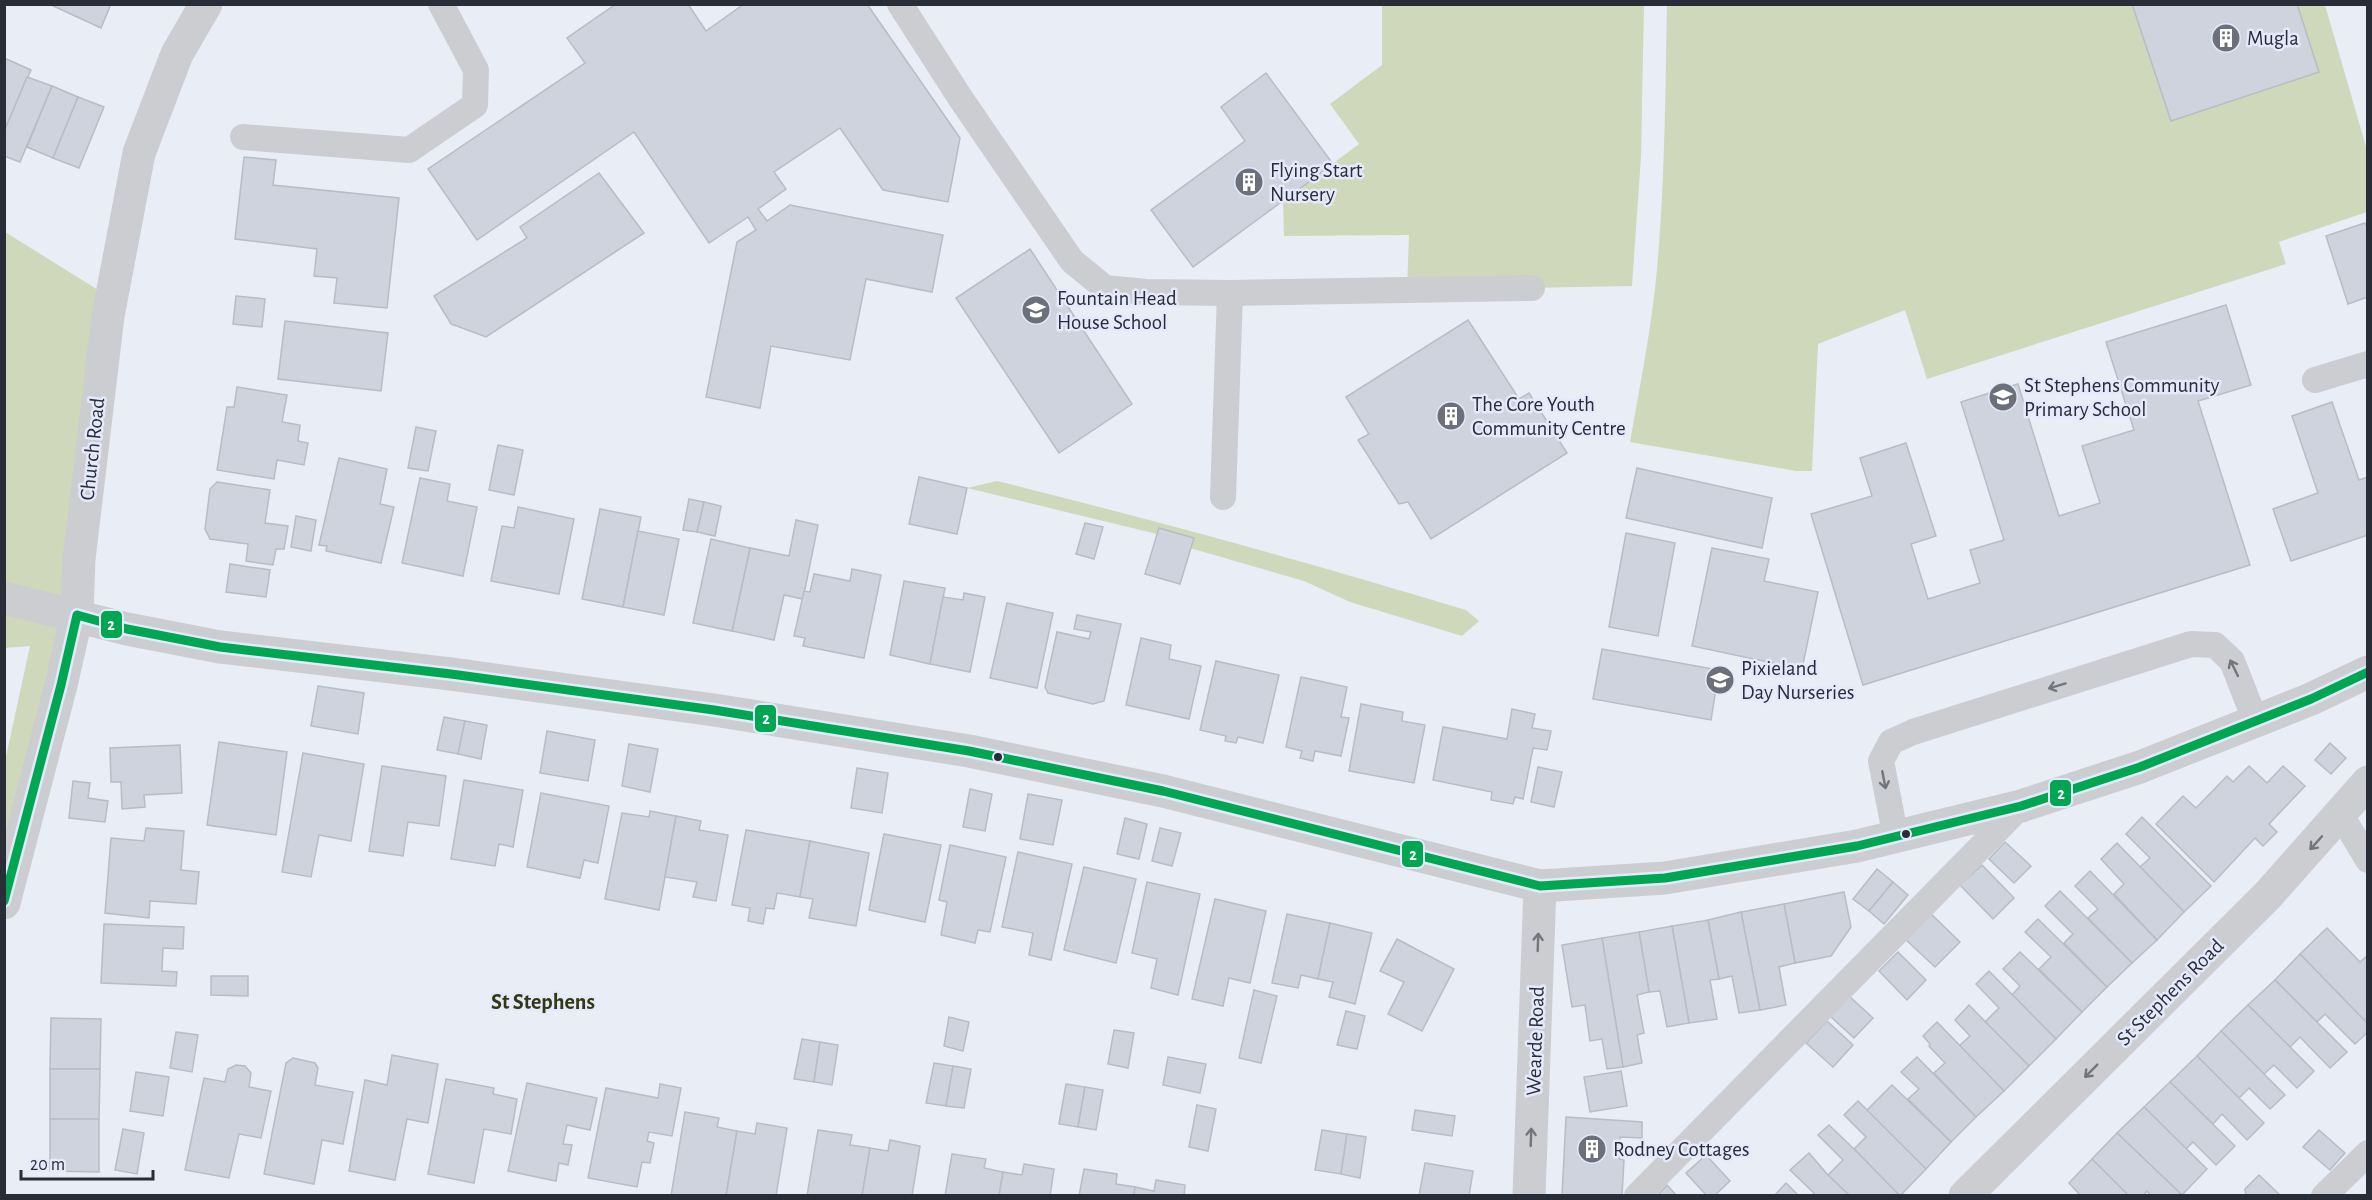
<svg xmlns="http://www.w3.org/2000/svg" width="2372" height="1200" font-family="'Alegreya Sans',sans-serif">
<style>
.green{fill:#d0d8bc}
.building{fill:#cfd3dd;stroke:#b8bcc4;stroke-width:1.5}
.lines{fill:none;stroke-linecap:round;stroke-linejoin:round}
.service{stroke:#cccdd1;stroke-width:26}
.minor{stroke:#cccdd1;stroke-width:33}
.bus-1-casing{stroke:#e4eafb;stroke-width:14}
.bus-1{stroke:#00a651;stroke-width:9}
.oneway{stroke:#72757c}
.bus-dot{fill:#292d37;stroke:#e4eafb;stroke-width:2}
.labels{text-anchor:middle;stroke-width:5;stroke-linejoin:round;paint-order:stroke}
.poi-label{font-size:21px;fill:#292d37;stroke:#e4eafb;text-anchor:start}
.street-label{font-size:21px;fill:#292d37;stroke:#e4eafb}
.neighbourhood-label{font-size:22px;font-weight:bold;fill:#333811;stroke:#e4eafb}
.line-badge{stroke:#e4eafb;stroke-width:2}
.badge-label{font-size:16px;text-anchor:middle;font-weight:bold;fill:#fff}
</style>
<rect width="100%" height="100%" fill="#e9edf6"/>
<g class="green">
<polygon points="1382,5 1644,5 1641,157 1632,286 1407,290 1409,235 1284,236 1283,201 1359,144 1330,104 1382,65"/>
<path d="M1667,5H2325L2367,150V212L2279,242L2286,264L1927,379L1905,310L1818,344L1812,471H1796L1630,442C1639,391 1649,340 1655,289C1665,195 1665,99 1667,5Z"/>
<polygon points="5,232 111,298 79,559 5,903 5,761 30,646 5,648"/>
<path d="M997,481C1154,520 1311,563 1466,610L1479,621L1462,636L1350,602L1304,581L1190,548L1193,538L1159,528L1157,534L967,488Z"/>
</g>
<g class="building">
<polygon points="49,4 111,4 101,28"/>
<polygon points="616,4 688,4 706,31 744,4 867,4 960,138 948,202 883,190 840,128 774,172 786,189 758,209 767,221 790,205 943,235 932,292 866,279 850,360 771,346 760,408 706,397 737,242 756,230 748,217 709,243 634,132 477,240 428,169 585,63 567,38"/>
<polygon points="2132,4 2297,4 2319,72 2171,121"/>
<polygon points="4,58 31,70 5,131 4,130"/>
<polygon points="1266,73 1333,164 1193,267 1151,210 1245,141 1221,107"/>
<polygon points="27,77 52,86 20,162 4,156 4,132"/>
<polygon points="52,86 78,97 53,158 27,147"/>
<polygon points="78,97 104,107 79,168 53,158"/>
<polygon points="244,157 276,160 273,185 399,198 387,308 334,303 337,278 314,276 317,249 235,239"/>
<polygon points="599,173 644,233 486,337 451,324 434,296 527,238 520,227"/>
<polygon points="2365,223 2368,230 2368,297 2348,304 2326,236"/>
<polygon points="1030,249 1132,404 1059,453 956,298"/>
<polygon points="236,296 265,299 262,327 233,324"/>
<polygon points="2226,305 2251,385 2198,401 2250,565 1863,685 1811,514 1872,496 1860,458 1906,443 1936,536 1911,544 1928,599 1980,583 1970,550 2004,540 1961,402 2018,384 2059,516 2100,503 2082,446 2134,430 2106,342"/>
<polygon points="1468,320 1519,399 1529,393 1567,453 1431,539 1408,502 1399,504 1358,440 1369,434 1346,397"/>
<polygon points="285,321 388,333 381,391 278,379"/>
<polygon points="237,387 287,395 282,422 300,425 298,441 308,443 304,465 277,460 274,479 217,470 227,407 234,407"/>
<polygon points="2332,402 2359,480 2368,477 2368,535 2291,561 2273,509 2318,493 2292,416"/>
<polygon points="416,427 436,431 428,471 408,468"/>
<polygon points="498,445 523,450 514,495 489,490"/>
<polygon points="339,458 387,469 380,504 394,507 381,563 326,551 327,546 319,545"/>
<polygon points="1637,468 1772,498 1762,548 1626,518"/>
<polygon points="919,477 967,488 957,534 909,524"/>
<polygon points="420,478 450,484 447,501 477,507 463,576 402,563"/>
<polygon points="217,482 270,490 265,523 288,526 284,549 276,549 273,565 246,561 248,544 210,539 205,529 210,489"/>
<polygon points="689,499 704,502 697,532 683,530"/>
<polygon points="704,502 721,506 715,536 697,532"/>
<polygon points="518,507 574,519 559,594 491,581 502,526 514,528"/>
<polygon points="600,509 641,517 623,607 582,599"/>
<polygon points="296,516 316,520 311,551 291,547"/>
<polygon points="796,520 818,525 803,599 784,595 774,640 732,631 750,548 789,556"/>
<polygon points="1085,523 1103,527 1094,559 1076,554"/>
<polygon points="1159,528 1194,538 1180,584 1145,574"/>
<polygon points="638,531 679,539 664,615 623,607"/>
<polygon points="1626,533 1675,543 1658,636 1609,627"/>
<polygon points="711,539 750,548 732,631 693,623"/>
<polygon points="1712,548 1769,559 1764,581 1818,592 1802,669 1692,646"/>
<polygon points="230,564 270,570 266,597 226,592"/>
<polygon points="852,569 881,575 864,658 803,646 805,638 794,636 804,591 810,592 814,574 850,581"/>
<polygon points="904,581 945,588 930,664 890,655"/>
<polygon points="964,593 985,597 970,672 930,664 943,597 963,600"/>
<polygon points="1007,603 1053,613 1037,688 990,678"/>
<polygon points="1077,615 1121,624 1104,701 1093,704 1048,693 1045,687 1057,632 1089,639 1091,632 1074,629"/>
<polygon points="1141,638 1171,645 1169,659 1201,666 1189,719 1126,705"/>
<polygon points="1602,649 1719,670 1711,720 1593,699"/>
<polygon points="1216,661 1279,675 1263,743 1238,737 1236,743 1225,741 1226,736 1200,730"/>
<polygon points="1301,677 1347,687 1341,717 1349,718 1341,756 1315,751 1313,761 1300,758 1302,751 1286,747"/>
<polygon points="318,686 364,693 358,734 311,726"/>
<polygon points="1361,704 1403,712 1402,721 1425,725 1414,783 1349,771"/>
<polygon points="1512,709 1535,714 1532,728 1551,731 1547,750 1533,748 1523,799 1515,797 1513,804 1491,800 1492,792 1433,780 1443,727 1507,739"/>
<polygon points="444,717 465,721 458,754 437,750"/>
<polygon points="465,721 487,725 481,759 458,754"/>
<polygon points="547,731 595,740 588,781 540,773"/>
<polygon points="219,742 287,752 276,835 207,825"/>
<polygon points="2330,743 2346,758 2331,774 2315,760"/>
<polygon points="629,744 658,749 650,792 622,786"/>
<polygon points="180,745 182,793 144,795 145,807 122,809 121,782 111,782 110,748"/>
<polygon points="303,753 364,764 351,841 319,835 311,877 282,872"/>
<polygon points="382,766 446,776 439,826 408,822 403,856 369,851"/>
<polygon points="2249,766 2267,783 2283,766 2305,786 2269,824 2277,832 2263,846 2255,838 2214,882 2156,824 2183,796 2196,808 2227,776 2233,782"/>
<polygon points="1538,767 1562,772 1554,807 1531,802"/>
<polygon points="857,768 888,773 882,813 851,808"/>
<polygon points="464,780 523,790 513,847 499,844 495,866 451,859"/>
<polygon points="73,781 90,783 88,798 108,801 105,822 69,818"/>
<polygon points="970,789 992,794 985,831 963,827"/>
<polygon points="541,793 609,806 598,863 584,860 580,878 527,867"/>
<polygon points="1028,794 1062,800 1053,845 1020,839"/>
<polygon points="650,811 676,816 659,910 605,899 622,813 649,817"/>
<polygon points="676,816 701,821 699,830 728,835 716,901 693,897 697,882 665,877"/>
<polygon points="2142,817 2211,886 2184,912 2140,867 2150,858 2126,834"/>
<polygon points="1125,818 1147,824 1139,859 1117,854"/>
<polygon points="146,828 184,831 181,870 199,872 196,904 150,901 149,918 105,913 111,838 144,841"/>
<polygon points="1160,828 1181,833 1172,866 1152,861"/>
<polygon points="746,830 810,841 800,897 777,893 774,909 766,908 763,924 748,921 750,908 732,905"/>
<polygon points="884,834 941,845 925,922 869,910"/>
<polygon points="810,841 869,853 856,926 809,918 813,899 800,897"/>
<polygon points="2005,842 2031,866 2014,883 1989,859"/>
<polygon points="2117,843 2184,912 2157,940 2114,894 2124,884 2101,859"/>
<polygon points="950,845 1006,857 990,932 978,930 975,943 941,935 947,902 939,900"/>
<polygon points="1018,852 1072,864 1051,960 1029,955 1033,933 1002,927"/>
<polygon points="1982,865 2014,898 1993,919 1960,885"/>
<polygon points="1084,867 1136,879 1116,963 1064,950"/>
<polygon points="1877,869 1893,882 1869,911 1853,899"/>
<polygon points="2090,871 2157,940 2132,963 2088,918 2098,909 2075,886"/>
<polygon points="1147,882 1200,894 1178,995 1151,988 1157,959 1132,953"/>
<polygon points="1893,882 1908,895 1884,924 1869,911"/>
<polygon points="2060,891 2132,963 2107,987 2064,943 2073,934 2045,906"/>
<polygon points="1844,892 1851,927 1831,956 1795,963 1784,904"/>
<polygon points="1215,899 1266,911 1250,983 1229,978 1223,1006 1192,999"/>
<polygon points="1784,904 1795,963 1779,967 1786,1005 1760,1010 1741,912"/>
<polygon points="1741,912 1760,1010 1739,1013 1732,976 1719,979 1708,920"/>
<polygon points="1929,912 1960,942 1935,967 1904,938"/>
<polygon points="1287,914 1330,923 1318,979 1301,975 1298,988 1272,983"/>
<polygon points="2038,919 2107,987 2082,1012 2039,969 2051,957 2025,932"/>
<polygon points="1708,920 1719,979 1710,980 1717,1019 1689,1023 1672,926"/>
<polygon points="1330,923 1372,933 1355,1004 1329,997 1333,982 1318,979"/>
<polygon points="104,924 184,927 183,949 163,948 162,971 177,972 176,986 101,983"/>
<polygon points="1672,926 1689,1023 1667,1027 1660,991 1649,992 1639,932"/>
<polygon points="2327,928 2360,962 2368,955 2368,1017 2364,1020 2300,954"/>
<polygon points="1639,932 1649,992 1637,995 1644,1033 1637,1035 1642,1063 1623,1067 1602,938"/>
<polygon points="1602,938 1623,1067 1607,1069 1602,1039 1590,1041 1585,1005 1572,1007 1562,945"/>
<polygon points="1397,939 1454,969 1422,1031 1388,1014 1404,982 1380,971"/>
<polygon points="1898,952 1926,980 1907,1000 1879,971"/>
<polygon points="2020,952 2082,1012 2056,1039 2012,995 2020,986 2003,969"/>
<polygon points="2300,954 2368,1024 2368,1032 2355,1044 2325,1014 2317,1022 2275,980"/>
<polygon points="1989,971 2056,1039 2029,1066 1985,1022 1999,1008 1976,984"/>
<polygon points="211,976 248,976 248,996 211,995"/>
<polygon points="2275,980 2347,1052 2330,1068 2300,1037 2290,1047 2248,1005"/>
<polygon points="1254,990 1277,996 1261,1063 1239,1058"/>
<polygon points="1849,996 1873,1018 1854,1038 1830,1016"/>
<polygon points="1969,1005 2029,1066 2004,1091 1959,1046 1970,1036 1955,1020"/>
<polygon points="2248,1005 2314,1071 2297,1088 2274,1065 2264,1074 2221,1031"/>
<polygon points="1346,1011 1365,1016 1357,1049 1337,1045"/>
<polygon points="949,1017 969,1022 963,1051 944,1046"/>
<polygon points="51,1018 101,1019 100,1069 50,1069"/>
<polygon points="1827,1021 1853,1045 1833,1067 1806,1043"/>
<polygon points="1937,1022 2004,1091 1976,1117 1934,1073 1945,1063 1929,1046 1930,1044 1923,1036"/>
<polygon points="1114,1030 1134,1033 1128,1068 1108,1064"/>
<polygon points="2221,1031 2285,1095 2270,1109 2249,1088 2239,1098 2197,1056"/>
<polygon points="176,1032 198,1035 192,1072 170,1068"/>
<polygon points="802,1039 820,1042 814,1082 794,1079"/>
<polygon points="820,1042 838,1045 832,1085 814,1082"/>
<polygon points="392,1055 438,1064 428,1123 407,1119 395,1180 349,1171 365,1080 387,1085"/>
<polygon points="2197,1056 2264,1123 2247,1140 2222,1114 2213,1124 2170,1082"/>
<polygon points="1168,1057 1206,1064 1200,1093 1163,1085"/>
<polygon points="1917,1057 1976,1117 1951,1142 1908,1099 1919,1089 1901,1072"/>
<polygon points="293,1058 315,1063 318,1068 315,1085 353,1092 343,1144 322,1140 314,1184 264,1174 286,1063"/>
<polygon points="934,1063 953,1066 946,1106 926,1103"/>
<polygon points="236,1065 245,1066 251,1073 249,1087 271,1091 261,1138 239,1134 229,1178 185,1170 204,1078 225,1082 228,1069"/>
<polygon points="953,1066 971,1069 964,1108 946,1106"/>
<polygon points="50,1069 100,1069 99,1119 50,1119"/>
<polygon points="1621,1071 1627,1106 1590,1112 1584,1077"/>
<polygon points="136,1072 169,1077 163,1116 130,1111"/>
<polygon points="446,1079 494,1088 493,1094 517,1099 511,1134 484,1129 474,1183 428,1174"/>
<polygon points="2170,1082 2235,1146 2216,1165 2193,1142 2186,1149 2144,1107"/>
<polygon points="527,1083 597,1098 590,1130 567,1125 563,1144 572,1145 568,1165 559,1163 556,1181 508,1171"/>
<polygon points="660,1084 681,1088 672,1136 649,1132 647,1141 654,1143 650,1163 642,1162 637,1187 588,1178 606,1088 658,1098"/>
<polygon points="1066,1084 1085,1087 1078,1127 1059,1124"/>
<polygon points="1892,1085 1951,1142 1926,1169 1866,1111"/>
<polygon points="1085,1087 1103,1090 1096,1130 1078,1127"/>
<polygon points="1858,1101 1926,1169 1900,1196 1854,1149 1866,1137 1844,1115"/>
<polygon points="1197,1105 1216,1109 1208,1151 1189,1147"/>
<polygon points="2144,1107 2207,1169 2182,1195 2117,1133"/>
<polygon points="1415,1110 1455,1116 1452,1136 1412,1130"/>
<polygon points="685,1112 719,1118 717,1127 737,1131 726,1196 671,1196"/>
<polygon points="1566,1117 1642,1122 1642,1138 1620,1137 1619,1159 1624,1160 1622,1195 1562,1196"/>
<polygon points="50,1119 99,1119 99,1172 50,1171"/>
<polygon points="757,1123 787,1128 776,1196 726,1196 737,1131 755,1134"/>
<polygon points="1829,1125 1854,1149 1900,1196 1850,1196 1828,1175 1843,1160 1818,1135"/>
<polygon points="123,1129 144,1133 137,1174 115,1170"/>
<polygon points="818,1130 852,1135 850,1145 870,1148 862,1196 807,1196"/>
<polygon points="1322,1130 1347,1134 1341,1174 1315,1170"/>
<polygon points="2319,1130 2345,1153 2330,1170 2303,1147"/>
<polygon points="2117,1133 2182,1195 2182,1196 2151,1196 2147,1191 2143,1196 2129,1196 2092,1159"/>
<polygon points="1347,1134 1366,1137 1360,1178 1341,1174"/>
<polygon points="890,1140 920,1146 912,1196 862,1196 870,1148 888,1151"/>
<polygon points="1809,1153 1828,1175 1850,1196 1811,1196 1814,1193 1790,1170"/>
<polygon points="952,1154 986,1159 984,1168 1003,1172 999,1196 945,1196"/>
<polygon points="1706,1155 1730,1181 1714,1196 1707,1196 1686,1173"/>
<polygon points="2092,1159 2129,1196 2081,1196 2069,1183"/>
<polygon points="1425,1163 1473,1171 1469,1196 1419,1196"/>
<polygon points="1024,1164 1054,1169 1050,1196 999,1196 1003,1172 1022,1175"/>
<polygon points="1084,1169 1117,1174 1116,1184 1135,1187 1134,1196 1079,1196"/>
<polygon points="2259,1175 2281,1196 2246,1196 2245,1189"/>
<polygon points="1156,1180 1185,1185 1184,1196 1134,1196 1135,1187 1154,1191"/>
<polygon points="1786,1183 1799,1196 1774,1196"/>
<polygon points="1667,1185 1677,1196 1657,1196"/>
</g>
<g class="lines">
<g class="service">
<polyline points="900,4 961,99 1072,261 1105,288 1146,292 1230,293 1532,288"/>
<polyline points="243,137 409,150 475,105 476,70 441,4"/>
<polyline points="2315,380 2368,364"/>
<polyline points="1223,497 1230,293"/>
<polyline points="2341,815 2368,860"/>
<polyline points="1896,838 1881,761 1891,742 1913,732 2191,644 2215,645 2232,661 2256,722"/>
<polyline points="1637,1196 2021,806"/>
<polyline points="2324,1196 2368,1153"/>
</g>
<g class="minor">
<polyline points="4,598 127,629 220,647 451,674 714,710 969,751 1163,791 1540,886 1665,878 1857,846 2021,806 2140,767 2311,699 2368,672"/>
<polyline points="4,903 61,685 77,615 79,559 108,316 139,153 177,54 206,4"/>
<polyline points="1529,1196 1540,886"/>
<polyline points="1965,1196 2268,895 2368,782"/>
</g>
<g class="bus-1-casing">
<polyline id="bus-1" points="4,901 61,685 77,615 127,629 220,647 451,674 714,710 969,751 1163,791 1540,886 1665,878 1857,846 2021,806 2140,767 2311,699 2368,672"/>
</g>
<use href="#bus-1" class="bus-1"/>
</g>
<defs><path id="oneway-shaft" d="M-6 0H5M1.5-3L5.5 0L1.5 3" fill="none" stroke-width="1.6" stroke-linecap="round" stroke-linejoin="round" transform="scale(1.5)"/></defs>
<g class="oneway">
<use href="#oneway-shaft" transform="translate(2234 668) rotate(-116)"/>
<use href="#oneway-shaft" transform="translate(2057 686) rotate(163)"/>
<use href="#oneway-shaft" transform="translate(1884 780) rotate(79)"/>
<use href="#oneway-shaft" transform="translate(2316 843) rotate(132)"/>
<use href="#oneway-shaft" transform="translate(1538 942) rotate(-88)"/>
<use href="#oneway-shaft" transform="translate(2091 1071) rotate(135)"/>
<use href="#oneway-shaft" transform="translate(1531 1137) rotate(-88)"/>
</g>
<defs>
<g id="building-disc" transform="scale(1.5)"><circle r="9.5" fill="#6c707a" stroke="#e4eafb"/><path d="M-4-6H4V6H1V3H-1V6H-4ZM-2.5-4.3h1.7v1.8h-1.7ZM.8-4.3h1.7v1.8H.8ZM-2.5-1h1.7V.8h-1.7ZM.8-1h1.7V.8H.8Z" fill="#fff"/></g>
<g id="school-disc" transform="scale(1.5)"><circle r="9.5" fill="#6c707a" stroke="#e4eafb"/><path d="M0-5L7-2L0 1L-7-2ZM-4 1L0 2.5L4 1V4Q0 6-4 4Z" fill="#fff"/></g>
</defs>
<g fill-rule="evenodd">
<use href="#building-disc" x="2226" y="38"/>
<use href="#building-disc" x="1249" y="182"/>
<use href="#school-disc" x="1036" y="310"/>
<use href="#school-disc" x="2003" y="397"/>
<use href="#building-disc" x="1451" y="416"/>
<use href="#school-disc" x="1720" y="680"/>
<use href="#building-disc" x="1592" y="1149"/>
</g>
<g class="bus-dot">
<circle cx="998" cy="757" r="5"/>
<circle cx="1906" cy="834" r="5"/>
</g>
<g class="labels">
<g class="poi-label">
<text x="2247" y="45">Mugla</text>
<text x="1270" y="177">Flying Start<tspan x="1270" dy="24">Nursery</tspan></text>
<text x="1057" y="305">Fountain Head<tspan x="1057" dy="24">House School</tspan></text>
<text x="2024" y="392">St Stephens Community<tspan x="2024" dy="24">Primary School</tspan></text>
<text x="1472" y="411">The Core Youth<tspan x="1472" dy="24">Community Centre</tspan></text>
<text x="1741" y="675">Pixieland<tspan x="1741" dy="24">Day Nurseries</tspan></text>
<text x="1613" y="1156">Rodney Cottages</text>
</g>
<g class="street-label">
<text transform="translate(92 449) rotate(-84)" y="7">Church Road</text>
<text transform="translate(2170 992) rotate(-45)" y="7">St Stephens Road</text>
<text transform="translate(1535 1041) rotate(-88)" y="7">Wearde Road</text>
</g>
<g class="neighbourhood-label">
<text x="543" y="1009">St Stephens</text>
</g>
</g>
<g class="line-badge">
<rect x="100" y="610" width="23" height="29" rx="6" fill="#00a651"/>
<rect x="754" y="704" width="23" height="29" rx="6" fill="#00a651"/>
<rect x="2049" y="779" width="23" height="28" rx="6" fill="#00a651"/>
<rect x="1401" y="840" width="23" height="28" rx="6" fill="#00a651"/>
</g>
<g class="badge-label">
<text x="111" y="630">2</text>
<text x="766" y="724">2</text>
<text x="2061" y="799">2</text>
<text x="1413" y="860">2</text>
</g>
<rect width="2372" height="1200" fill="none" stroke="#292d37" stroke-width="12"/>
<path d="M21 1170v9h132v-9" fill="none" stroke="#292d37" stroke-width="3"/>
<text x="30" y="1170" font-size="18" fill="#292d37" stroke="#e4eafb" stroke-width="4.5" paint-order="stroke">20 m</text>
</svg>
